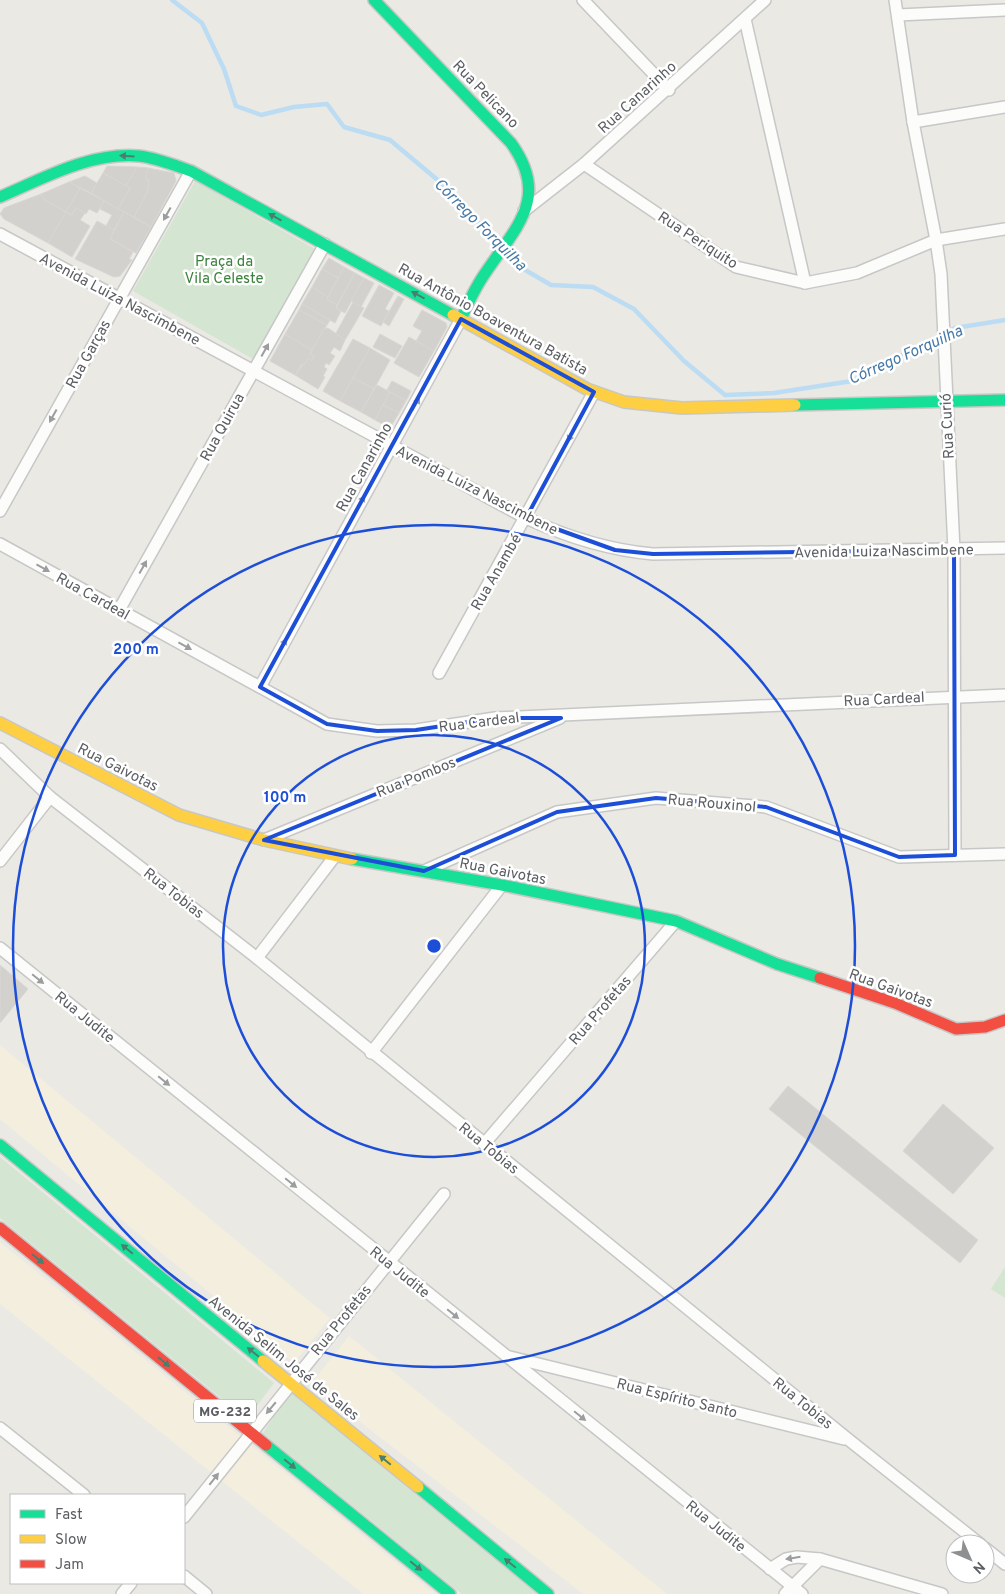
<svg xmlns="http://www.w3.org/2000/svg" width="1005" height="1594" font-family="Overpass,sans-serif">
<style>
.commercial{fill:#f3eede}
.green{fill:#d4e5d1}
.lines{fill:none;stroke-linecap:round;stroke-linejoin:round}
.stream{stroke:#bbdcf2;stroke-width:4.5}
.building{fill:#d2d1ce;stroke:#d9d7d4}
.street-casing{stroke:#c7c7c7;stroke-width:14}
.fast-casing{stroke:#c7c7c6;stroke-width:14}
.slow-casing{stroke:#c7c7c6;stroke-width:14}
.jam-casing{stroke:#c7c7c6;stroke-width:14}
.street{stroke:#fcfcfb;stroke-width:11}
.fast{stroke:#16e098;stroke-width:11}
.slow{stroke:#ffcf43;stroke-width:11}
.jam{stroke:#f24e42;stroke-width:11}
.oneway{fill:#4a7e70}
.oneway2{fill:#9b9d9f}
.marked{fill:none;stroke:#1d4ed8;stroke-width:4;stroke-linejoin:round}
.ring{fill:none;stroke:#1d4ed8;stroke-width:2.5}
.labels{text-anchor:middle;stroke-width:5;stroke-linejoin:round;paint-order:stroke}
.shield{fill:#fff;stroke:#8c8e91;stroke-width:1}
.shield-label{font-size:14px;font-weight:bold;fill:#5b5e62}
.street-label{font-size:15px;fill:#5b5e62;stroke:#fff}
.park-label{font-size:15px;fill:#3b803c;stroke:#fff}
.water-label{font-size:16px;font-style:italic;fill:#4679a7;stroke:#fff}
.centre{fill:#1d4ed8;stroke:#fff;stroke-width:2.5}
.ring-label{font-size:15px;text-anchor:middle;font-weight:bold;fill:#1d4ed8;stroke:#fff;stroke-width:5;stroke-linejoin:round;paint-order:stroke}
</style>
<rect width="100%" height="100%" fill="#eae9e4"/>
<g class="commercial">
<polygon points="0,1045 330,1318 294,1363 0,1119"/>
<polygon points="0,1242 435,1594 363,1594 0,1304"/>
<polygon points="349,1336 667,1594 583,1594 311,1384"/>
</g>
<g class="green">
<polygon points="195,181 315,249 253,359 133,291"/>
<polygon points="0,1157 274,1383 247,1419 0,1218"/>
<polygon points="1005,1267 1005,1298 991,1289"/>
<polygon points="290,1392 537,1594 462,1594 263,1433"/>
</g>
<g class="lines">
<g class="stream">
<polyline points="172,0 202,23 224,69 236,106 261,115 294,107 327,104 344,127 390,140 440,182 500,246"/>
<polyline points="505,251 520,267 551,285 593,287 634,309 684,361 725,395 774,393 852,381 955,328 1005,320"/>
</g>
</g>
<g class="building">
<polygon points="107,166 137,167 126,186 103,173"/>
<polygon points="137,167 148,168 146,179 149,180 147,193 134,217 118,209 130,188 126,186"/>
<polygon points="148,168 174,173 176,181 151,227 134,217 147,193 149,180 146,179"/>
<polygon points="103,173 130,188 118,209 91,193"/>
<polygon points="85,176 97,183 91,193 69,182"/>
<polygon points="69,182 80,188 66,212 45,200 41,194"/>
<polygon points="80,188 104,201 97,213 89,209 86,214 76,208 72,215 66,212"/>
<polygon points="41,194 45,200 66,212 48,243 4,219 0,214 4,208"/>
<polygon points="104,201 124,212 114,230 106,226 112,215 100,209"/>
<polygon points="76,208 85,213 80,220 90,226 72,257 48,243 66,212 72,215"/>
<polygon points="124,212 151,227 136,253 110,239"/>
<polygon points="97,221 114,230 110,239 133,252 129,259 132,260 120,276 114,277 75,259"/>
<polygon points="329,258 344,267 338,278 322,269"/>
<polygon points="344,267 355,273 337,305 327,299"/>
<polygon points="322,269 338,278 328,297 312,287"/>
<polygon points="355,273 364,278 345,313 336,308"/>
<polygon points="364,278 374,283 361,307 351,301"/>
<polygon points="379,285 394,293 385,309 389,311 381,326 362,316"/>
<polygon points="312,287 328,297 327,299 337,305 336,308 341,311 335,323 302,304"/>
<polygon points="398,296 404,299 389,326 383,322"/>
<polygon points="353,302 364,308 345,340 335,335"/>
<polygon points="302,304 330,320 327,325 299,310"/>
<polygon points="299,310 327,325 312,350 285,334"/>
<polygon points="422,310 446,323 447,327 434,351 416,341 422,331 413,326"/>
<polygon points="328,328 345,340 340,351 334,347 330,353 335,356 329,365 326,363 324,367 327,369 323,376 325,377 318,389 295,375 308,358 312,361 314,356 310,354 324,329"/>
<polygon points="285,334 312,350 310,354 314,356 312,361 308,358 304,365 302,364 295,375 270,361"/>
<polygon points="380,334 402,346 395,358 373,347"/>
<polygon points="409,337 434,351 419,377 394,363"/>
<polygon points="353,339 370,348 340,401 323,391"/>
<polygon points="370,348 390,360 374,389 353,378"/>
<polygon points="353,378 374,389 361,412 340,401"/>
<polygon points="392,381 411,391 406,401 387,390"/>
<polygon points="377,385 390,392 375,420 361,412"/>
<polygon points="390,392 406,401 399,413 383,405"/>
<polygon points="383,405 399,413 390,428 375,420"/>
<polygon points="0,965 28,989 0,1023"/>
<polygon points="788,1086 978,1240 960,1263 769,1109"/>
<polygon points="943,1104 994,1148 953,1194 903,1151"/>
</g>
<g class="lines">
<g class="street-casing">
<g id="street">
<polyline points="583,0 669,90"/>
<polyline points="895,0 913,122 936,240 941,274 954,550 955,855"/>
<polyline points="898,15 1005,10"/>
<polyline points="745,19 805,283"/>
<polyline points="913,122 1005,107"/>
<polyline points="584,164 736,267 805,283 857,273 936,240 1005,229"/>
<polyline points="524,211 584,164 765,0"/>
<path d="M0,234L526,518C567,537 608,550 653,554L1005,548"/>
<polyline points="0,511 191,171"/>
<polyline points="0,544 327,724 377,731 416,730 495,718 1005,695"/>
<polyline points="119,610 325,244"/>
<polyline points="439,673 594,392"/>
<polyline points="260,687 461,319"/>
<polyline points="0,749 50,797 257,958 849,1440 980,1544"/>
<polyline points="264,840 560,718"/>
<polyline points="0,861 50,797"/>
<polyline points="424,871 557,812 656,798 766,807 899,857 1005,854"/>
<polyline points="0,948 802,1594"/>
<polyline points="257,958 335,856"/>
<polyline points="371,1053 502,885"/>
<polyline points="484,1144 676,921"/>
<polyline points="510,1357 844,1439"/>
<polyline points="0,1428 84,1495"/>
<polyline points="184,1517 444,1194"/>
<polyline points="985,1548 1005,1564"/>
<polyline points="770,1569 786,1559 797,1557 820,1559 942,1594"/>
<polyline points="184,1576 206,1594"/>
<polyline points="122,1594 131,1583"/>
<polyline points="785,1594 820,1559"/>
</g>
</g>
<g class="fast-casing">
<g id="fast">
<path d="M374,0L511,143C550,197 517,226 486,272C476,286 468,303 461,319"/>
<path d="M0,197C44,178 90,152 139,156C157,158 174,165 191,171L453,315"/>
<polyline points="795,405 1005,400"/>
<polyline points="352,859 502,885 676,921 777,964 820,978"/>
<polyline points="0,1145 263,1361"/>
<polyline points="266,1445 450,1594"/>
<polyline points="418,1487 548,1594"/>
</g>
</g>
<g class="slow-casing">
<g id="slow">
<polyline points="453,315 587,389 624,402 682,408 795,405"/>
<polyline points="0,723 179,815 264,840 352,859"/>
<polyline points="263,1361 418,1487"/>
</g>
</g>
<g class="jam-casing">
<g id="jam">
<polyline points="820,978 895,1003 956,1029 985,1027 1005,1020"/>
<polyline points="0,1228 266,1445"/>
</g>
</g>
<use href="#street" class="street"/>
<use href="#fast" class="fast"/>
<use href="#slow" class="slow"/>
<use href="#jam" class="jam"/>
</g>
<defs><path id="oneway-solid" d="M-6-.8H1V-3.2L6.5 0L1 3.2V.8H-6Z" transform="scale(1.25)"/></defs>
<g class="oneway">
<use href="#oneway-solid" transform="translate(127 156) rotate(-177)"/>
<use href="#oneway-solid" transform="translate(275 217) rotate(-151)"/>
<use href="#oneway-solid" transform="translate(418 295) rotate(-151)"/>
<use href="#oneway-solid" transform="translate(127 1249) rotate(-141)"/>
<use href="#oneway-solid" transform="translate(38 1259) rotate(39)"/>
<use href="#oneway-solid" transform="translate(253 1352) rotate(-141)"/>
<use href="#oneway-solid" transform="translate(164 1362) rotate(39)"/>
<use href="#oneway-solid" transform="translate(385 1460) rotate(-141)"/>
<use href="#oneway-solid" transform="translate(290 1464) rotate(39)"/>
<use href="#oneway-solid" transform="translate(510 1563) rotate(-141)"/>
<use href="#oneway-solid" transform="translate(416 1566) rotate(39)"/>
</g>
<g class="oneway2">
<use href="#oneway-solid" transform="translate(167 214) rotate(119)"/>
<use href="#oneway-solid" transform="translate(265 350) rotate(-61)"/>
<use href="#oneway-solid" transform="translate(416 404) rotate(-61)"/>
<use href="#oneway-solid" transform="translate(53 416) rotate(119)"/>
<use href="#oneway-solid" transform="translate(571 435) rotate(118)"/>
<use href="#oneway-solid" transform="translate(361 502) rotate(-61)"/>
<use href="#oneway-solid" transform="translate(143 567) rotate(-61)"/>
<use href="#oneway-solid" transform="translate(43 568) rotate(29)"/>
<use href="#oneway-solid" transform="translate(283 645) rotate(-61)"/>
<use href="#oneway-solid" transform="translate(185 646) rotate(29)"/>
<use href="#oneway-solid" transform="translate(38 979) rotate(39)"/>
<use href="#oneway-solid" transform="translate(164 1081) rotate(39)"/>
<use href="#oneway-solid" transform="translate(291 1183) rotate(39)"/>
<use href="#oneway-solid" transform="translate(453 1314) rotate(39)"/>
<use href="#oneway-solid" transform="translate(271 1408) rotate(130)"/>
<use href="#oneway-solid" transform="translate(580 1416) rotate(39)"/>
<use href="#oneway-solid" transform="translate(214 1479) rotate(-52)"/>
<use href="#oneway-solid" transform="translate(793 1558) rotate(171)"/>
</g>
<path class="marked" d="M461,319L594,392L526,518L615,550L653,554L954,550L955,855L899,857L766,807L656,798L557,812L424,871L264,840L561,718H495L416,730L377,731L327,724L260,687Z"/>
<g class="ring">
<circle cx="434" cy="946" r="211"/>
<circle cx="434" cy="946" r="421"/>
</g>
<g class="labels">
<rect class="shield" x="194" y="1399.5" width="62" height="23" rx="4"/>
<g class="shield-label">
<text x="225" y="1416">MG-232</text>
</g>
<g class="street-label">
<text transform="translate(486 94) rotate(46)" y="5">Rua Pelicano</text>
<text transform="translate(637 97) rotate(-42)" y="5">Rua Canarinho</text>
<text transform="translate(698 240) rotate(33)" y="5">Rua Periquito</text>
<text transform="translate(120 299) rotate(28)" y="5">Avenida Luiza Nascimbene</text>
<text transform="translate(493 319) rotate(29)" y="5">Rua Antônio Boaventura Batista</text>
<text transform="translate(88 354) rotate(-61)" y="5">Rua Garças</text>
<text transform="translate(947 426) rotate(-93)" y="5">Rua Curió</text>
<text transform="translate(222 427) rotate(-61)" y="5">Rua Quirua</text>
<text transform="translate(364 467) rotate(-61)" y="5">Rua Canarinho</text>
<text transform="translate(477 490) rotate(27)" y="5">Avenida Luiza Nascimbene</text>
<text transform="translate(884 551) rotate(-1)" y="5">Avenida Luiza Nascimbene</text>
<text transform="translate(496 572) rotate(-60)" y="5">Rua Anambé</text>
<text transform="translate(93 596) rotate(29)" y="5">Rua Cardeal</text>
<text transform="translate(884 699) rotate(-3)" y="5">Rua Cardeal</text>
<text transform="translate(479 722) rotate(-7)" y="5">Rua Cardeal</text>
<text transform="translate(118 767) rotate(27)" y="5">Rua Gaivotas</text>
<text transform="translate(416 777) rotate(-22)" y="5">Rua Pombos</text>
<text transform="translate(712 803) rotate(5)" y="5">Rua Rouxinol</text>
<text transform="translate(503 871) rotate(11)" y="5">Rua Gaivotas</text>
<text transform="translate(174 893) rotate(38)" y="5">Rua Tobias</text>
<text transform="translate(891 988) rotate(20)" y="5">Rua Gaivotas</text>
<text transform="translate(600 1010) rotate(-49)" y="5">Rua Profetas</text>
<text transform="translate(85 1017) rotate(39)" y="5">Rua Judite</text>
<text transform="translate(489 1148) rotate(39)" y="5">Rua Tobias</text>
<text transform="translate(400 1272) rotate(39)" y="5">Rua Judite</text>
<text transform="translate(341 1320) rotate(-51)" y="5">Rua Profetas</text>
<text transform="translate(284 1358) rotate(39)" y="5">Avenida Selim José de Sales</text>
<text transform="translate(677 1398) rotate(14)" y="5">Rua Espírito Santo</text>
<text transform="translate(803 1403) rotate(39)" y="5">Rua Tobias</text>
<text transform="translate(716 1526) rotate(39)" y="5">Rua Judite</text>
</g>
<g class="park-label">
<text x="224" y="266">Praça da<tspan x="224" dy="17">Vila Celeste</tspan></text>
</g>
<g class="water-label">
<text transform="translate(481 224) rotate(45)" y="6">Córrego Forquilha</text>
<text transform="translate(905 354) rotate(-24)" y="6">Córrego Forquilha</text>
</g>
</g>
<circle cx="434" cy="946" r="8" class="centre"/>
<g class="ring-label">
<text x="136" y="654">200 m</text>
<text x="285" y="802">100 m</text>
</g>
<rect x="10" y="1494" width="175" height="90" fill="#ffffff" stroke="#bdbfc0"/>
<rect x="20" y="1510" width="25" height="8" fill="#16e098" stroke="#bdbfc0"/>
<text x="55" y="1519" font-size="15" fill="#5b5e62">Fast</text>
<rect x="20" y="1535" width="25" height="8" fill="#ffcf43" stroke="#bdbfc0"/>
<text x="55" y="1544" font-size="15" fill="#5b5e62">Slow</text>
<rect x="20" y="1560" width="25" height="8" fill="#f24e42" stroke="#bdbfc0"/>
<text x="55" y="1569" font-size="15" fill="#5b5e62">Jam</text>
<g transform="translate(970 1559) rotate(135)"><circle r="24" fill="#ffffff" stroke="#bdbfc0"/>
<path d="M0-4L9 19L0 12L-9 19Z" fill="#8d8f90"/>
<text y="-8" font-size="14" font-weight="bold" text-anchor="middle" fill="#5b5e62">N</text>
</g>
</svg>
